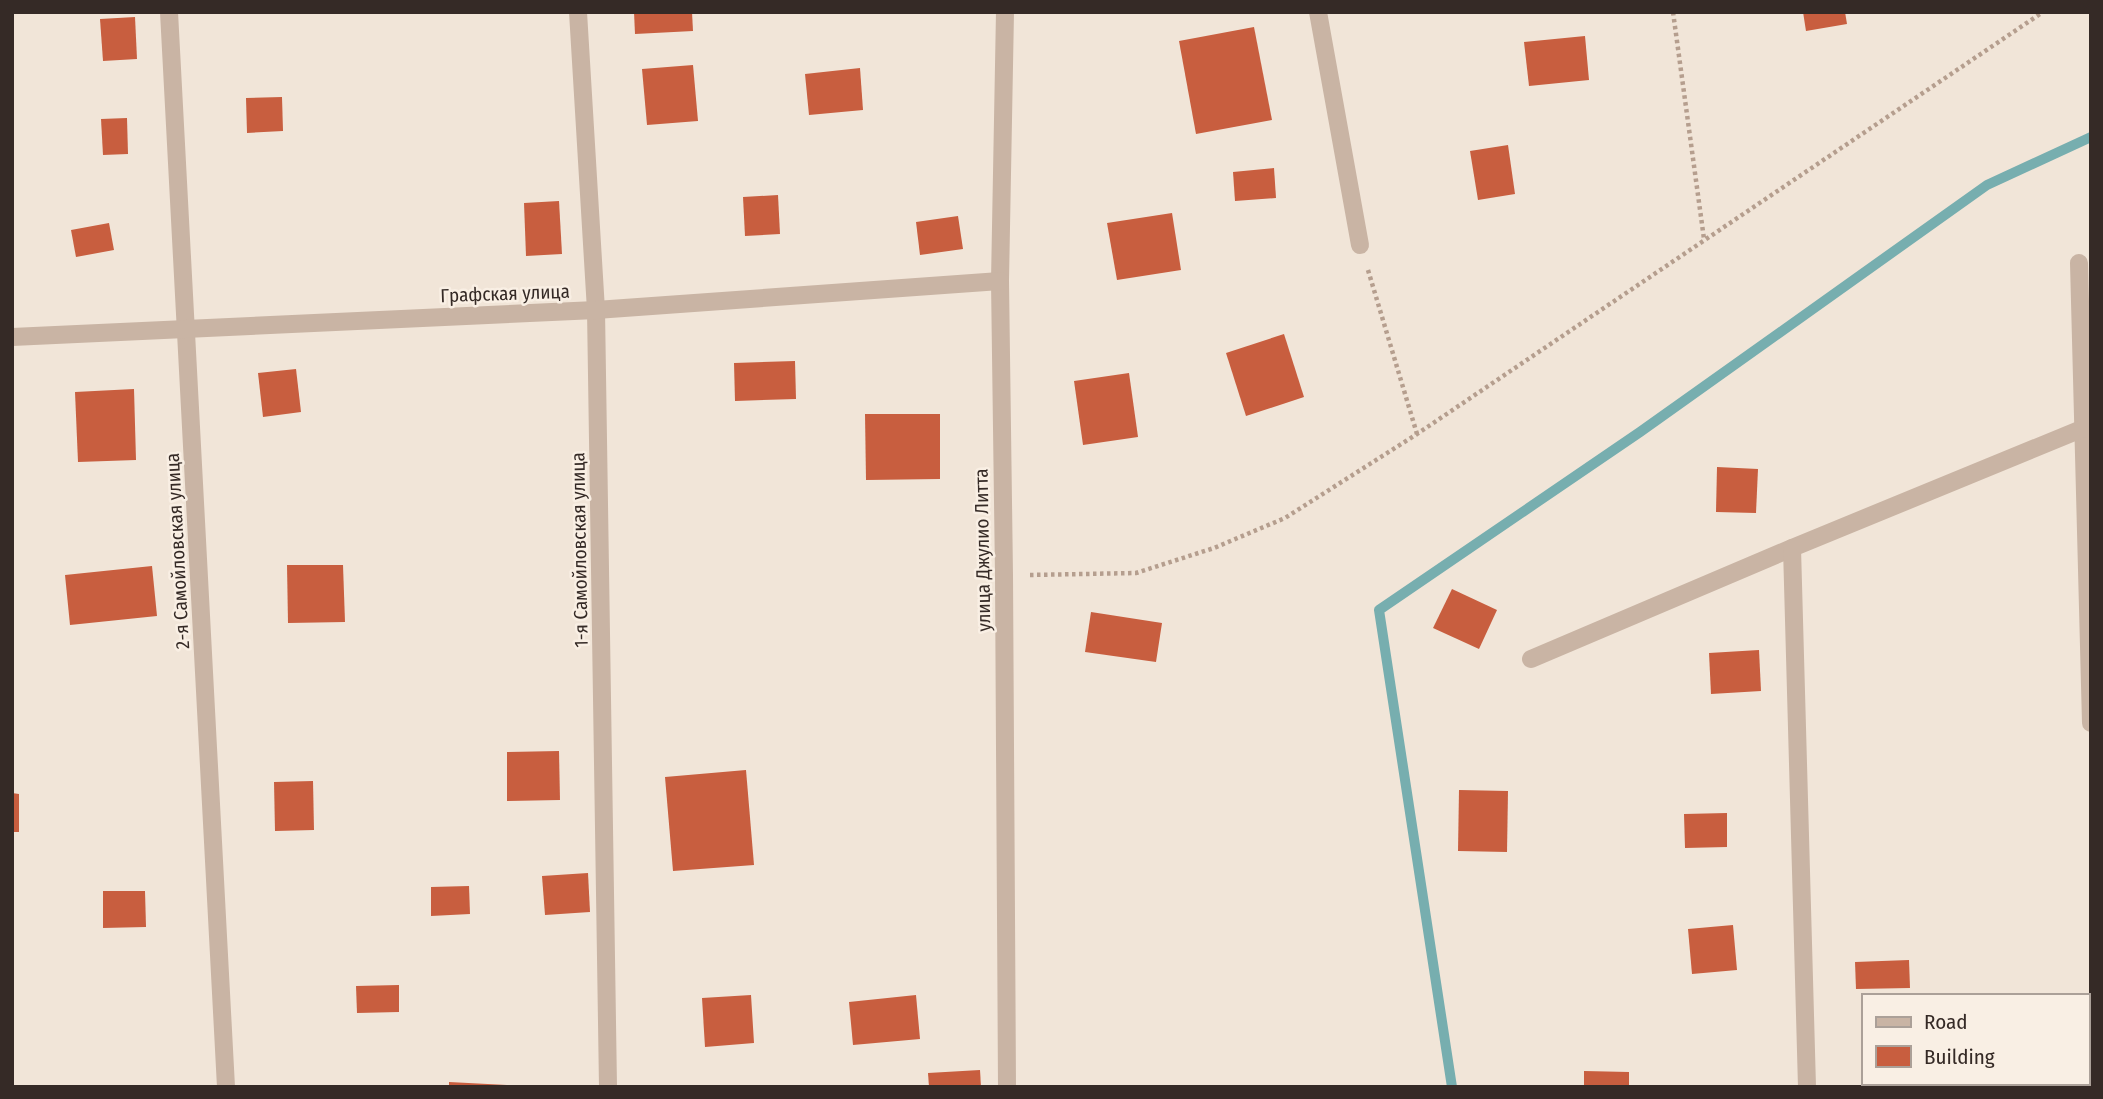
<svg xmlns="http://www.w3.org/2000/svg" width="2103" height="1099" font-family="'Fira Sans Condensed',sans-serif">
<style>
.lines{fill:none;stroke-linecap:round;stroke-linejoin:round}
.stream{stroke:#77aeaf;stroke-width:10}
.building{fill:#c85e3f}
.path{stroke:#b59e8e;stroke-width:4.5;stroke-dasharray:3.5 3.5;stroke-linecap:butt}
.lane{stroke:#c9b4a4;stroke-width:18}
.street{stroke:#c9b4a4;stroke-width:18}
.labels{text-anchor:middle;stroke-width:5;stroke-linejoin:round;paint-order:stroke}
.street-label{font-size:19px;fill:#352a26;stroke:#f9efe4}
</style>
<rect width="100%" height="100%" fill="#f1e5d8"/>
<g class="lines">
<polyline class="stream" points="1452,1087 1379,610 1640,432 1987,185 2091,137"/>
</g>
<g class="building">
<polygon points="634,12 692,12 693,31 635,34"/>
<polygon points="1803,12 1845,12 1847,24 1806,31"/>
<polygon points="135,17 137,59 103,61 100,19"/>
<polygon points="1254,27 1272,120 1196,134 1179,41"/>
<polygon points="1585,36 1589,80 1529,86 1524,42"/>
<polygon points="693,65 698,121 647,125 642,69"/>
<polygon points="860,68 863,110 809,115 805,74"/>
<polygon points="282,97 283,131 247,133 246,98"/>
<polygon points="127,118 128,154 103,155 101,119"/>
<polygon points="1508,145 1515,194 1478,200 1470,151"/>
<polygon points="1274,168 1276,198 1235,201 1233,172"/>
<polygon points="778,195 780,234 745,236 743,197"/>
<polygon points="559,201 562,254 526,256 524,203"/>
<polygon points="1172,213 1181,270 1117,280 1107,223"/>
<polygon points="958,216 963,249 920,255 916,222"/>
<polygon points="109,223 114,250 76,257 71,230"/>
<polygon points="1284,334 1304,397 1246,416 1226,353"/>
<polygon points="795,361 796,399 735,401 734,363"/>
<polygon points="296,369 301,412 263,417 258,373"/>
<polygon points="1129,373 1138,437 1083,445 1074,381"/>
<polygon points="134,389 136,460 78,462 75,392"/>
<polygon points="865,414 940,414 940,479 866,480"/>
<polygon points="1717,467 1758,469 1756,513 1716,512"/>
<polygon points="287,565 343,565 345,622 288,623"/>
<polygon points="152,566 157,616 70,625 65,575"/>
<polygon points="1452,589 1497,610 1479,649 1433,628"/>
<polygon points="1091,612 1162,623 1156,662 1085,652"/>
<polygon points="1759,650 1761,691 1711,694 1709,653"/>
<polygon points="559,751 560,800 507,801 507,752"/>
<polygon points="746,770 754,865 673,871 665,777"/>
<polygon points="313,781 314,830 275,831 274,782"/>
<polygon points="1459,790 1508,791 1507,852 1458,851"/>
<polygon points="12,793 19,794 19,832 12,832"/>
<polygon points="1727,813 1727,847 1685,848 1684,814"/>
<polygon points="588,873 590,912 545,915 542,876"/>
<polygon points="469,886 470,914 431,916 431,887"/>
<polygon points="103,891 145,891 146,927 103,928"/>
<polygon points="1733,925 1737,970 1692,974 1688,929"/>
<polygon points="1909,960 1910,988 1856,989 1855,962"/>
<polygon points="399,985 399,1012 357,1013 356,986"/>
<polygon points="751,995 754,1043 705,1047 702,998"/>
<polygon points="916,995 920,1039 853,1045 849,1002"/>
<polygon points="980,1070 981,1087 929,1087 928,1073"/>
<polygon points="1584,1071 1629,1072 1629,1087 1584,1087"/>
<polygon points="449,1082 507,1085 507,1087 449,1087"/>
</g>
<g class="lines">
<g class="path">
<polyline points="1673,12 1704,239"/>
<polyline points="1368,270 1417,434"/>
<polyline points="1030,575 1136,573 1214,548 1285,518 1417,434 2043,12"/>
</g>
<g class="lane">
<polyline points="169,12 226,1087"/>
<polyline points="578,12 596,310 608,1087"/>
<polyline points="1318,12 1360,245"/>
<polyline points="2079,263 2091,723"/>
<polyline points="1531,659 1792,548"/>
<polyline points="1807,1087 1792,548 2084,428 2091,428"/>
</g>
<g class="street">
<polyline points="1005,12 1000,281 1004,575 1007,1087"/>
<polyline points="12,337 596,310 1000,281"/>
</g>
</g>
<g class="labels">
<g class="street-label">
<text transform="translate(505 293) rotate(-2)" y="7">Графская улица</text>
<text transform="translate(579 550) rotate(-91)" y="7">1-я Самойловская улица</text>
<text transform="translate(982 550) rotate(-91)" y="7">улица Джулио Литта</text>
<text transform="translate(177 551) rotate(-93)" y="7">2-я Самойловская улица</text>
</g>
</g>
<rect width="2103" height="1099" fill="none" stroke="#352a26" stroke-width="28"/>
<rect x="1862" y="994" width="228" height="91" fill="#f9efe4" stroke="#aba098" stroke-width="2"/>
<rect x="1876" y="1017" width="35" height="10" fill="#c9b4a4" stroke="#aba098" stroke-width="2"/>
<text x="1924" y="1029" font-size="21" fill="#352a26">Road</text>
<rect x="1876" y="1046" width="35" height="21" fill="#c85e3f" stroke="#aba098" stroke-width="2"/>
<text x="1924" y="1064" font-size="21" fill="#352a26">Building</text>
</svg>
